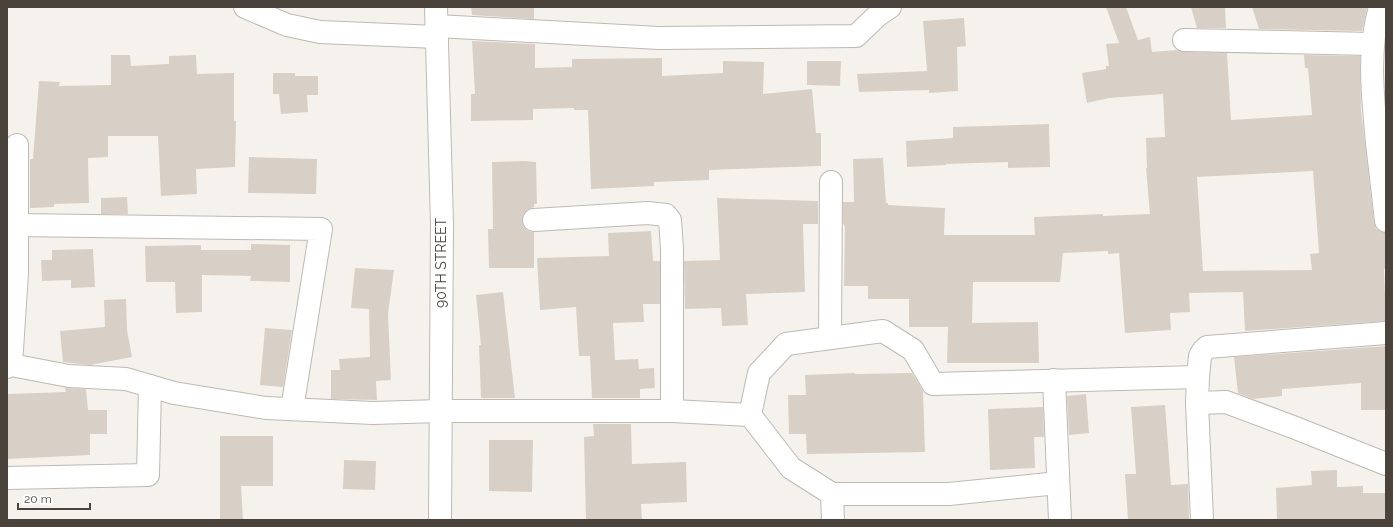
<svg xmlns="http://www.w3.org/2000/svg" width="1393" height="527" font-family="Raleway,sans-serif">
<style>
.building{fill:#d8d0c6;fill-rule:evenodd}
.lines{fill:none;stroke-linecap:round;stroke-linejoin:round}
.minor-casing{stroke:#bfb9b0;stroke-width:24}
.minor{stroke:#fff;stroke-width:22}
.labels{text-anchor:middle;stroke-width:3;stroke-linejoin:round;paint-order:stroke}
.street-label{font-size:14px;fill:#49433b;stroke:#fff}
</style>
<rect width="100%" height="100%" fill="#f5f2ed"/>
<g class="building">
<polygon points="471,7 534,7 534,19 472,15"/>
<path d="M1106,7H1126L1138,40L1150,37L1152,52L1177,50L1184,52L1227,53L1231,120L1312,115L1308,68H1305L1304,55L1360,56L1361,110L1374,222L1376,229L1381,232L1386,233V268L1384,269L1386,321L1245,331L1243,292L1189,293L1190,312L1170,313L1171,330L1125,333L1119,253L1108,254V251L1063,253L1060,282H973L972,323L1038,322L1039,363H947L948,327H909V299H868V286H844L845,227L843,223V202H854L853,159L883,158L886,203H888V205L945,208L944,235H1035L1034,217L1103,214V216L1150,214L1146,168H1147L1146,138L1165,137L1163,94L1109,98L1087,103L1082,73L1106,69V66H1109L1106,44L1119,43ZM1313,171L1319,253L1310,254L1312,270L1203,271L1197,177Z"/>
<polygon points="1191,7 1225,7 1226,28 1197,28"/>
<polygon points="1252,7 1367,7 1362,31 1259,29"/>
<polygon points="964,18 966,46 957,47 958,91 929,93 929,90 859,92 857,74 927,71 923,21"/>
<polygon points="472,41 535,44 535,68 572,67 572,59 662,58 662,76 723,73 723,61 764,62 763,94 812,89 816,133 821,133 821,166 709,170 709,180 654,182 654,186 591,189 588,110 574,110 574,108 533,109 533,120 471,121 471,94 475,94"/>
<polygon points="1386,41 1386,102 1385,74"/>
<polygon points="111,55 130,55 131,66 169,64 169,56 196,55 197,74 234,73 234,121 236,121 235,167 196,169 197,194 161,196 158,136 108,136 108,157 88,158 89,203 54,204 54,207 30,208 30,159 33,159 39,81 60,82 59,86 111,85"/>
<polygon points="807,61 841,61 840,86 807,85"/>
<polygon points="273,73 295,73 295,76 318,76 318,95 307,95 308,112 281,114 279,94 273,94"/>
<polygon points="1049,124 1050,167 1008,168 1008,162 946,164 946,165 907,167 906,141 953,138 953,127"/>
<polygon points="249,157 317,159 316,194 248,193"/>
<polygon points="524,161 536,162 537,204 534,204 534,207 527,210 523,215 522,220 524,227 528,231 534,232 534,268 489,268 488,229 493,229 492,162"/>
<polygon points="127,197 128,214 101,214 101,198"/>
<polygon points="717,198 818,201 818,224 803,224 805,292 746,294 748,325 722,326 721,308 685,309 684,261 720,260"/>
<polygon points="651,231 653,261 660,261 660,304 643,304 644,322 613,323 615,360 638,359 639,369 654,368 655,388 640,389 640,398 592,398 590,356 579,356 576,307 540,310 537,258 609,256 608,233"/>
<polygon points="251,244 290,245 290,282 250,281 251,276 202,275 202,312 176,313 175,282 146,282 145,246 201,245 201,250 251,250"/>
<polygon points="93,249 95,287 71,288 71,280 42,281 41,260 52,260 52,250"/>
<polygon points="355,268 394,270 388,314 391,380 376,381 377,400 331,399 331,370 340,370 339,359 370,357 369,309 351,308"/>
<polygon points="503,292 515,398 481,398 479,345 481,345 476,295"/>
<polygon points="126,299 127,330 132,357 90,365 63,362 60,331 105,327 104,300"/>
<polygon points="265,328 292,330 283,387 260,385"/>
<polygon points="1386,346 1386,410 1361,410 1361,383 1282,389 1282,396 1253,399 1238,393 1234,357"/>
<polygon points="855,373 855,374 912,373 923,391 925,452 807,454 806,434 789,434 788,395 806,395 805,375"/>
<polygon points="65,388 86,389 88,410 107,410 107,434 90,434 90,455 7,459 7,394 66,392"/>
<polygon points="1086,394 1089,433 1069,435 1067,396"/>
<polygon points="1165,405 1171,485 1188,484 1189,520 1128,520 1125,474 1136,474 1131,407"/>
<polygon points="1043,407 1044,437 1034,437 1035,468 990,470 988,409"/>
<polygon points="593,424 631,424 632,464 686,462 687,502 641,504 642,520 586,520 584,437 594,436"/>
<polygon points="220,436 273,436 273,486 241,486 243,520 220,520"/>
<polygon points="489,440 533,440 532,492 489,491"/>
<polygon points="344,460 376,461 375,490 343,489"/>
<polygon points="1337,470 1337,487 1363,486 1363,493 1386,493 1386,520 1277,520 1276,488 1312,485 1311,471"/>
</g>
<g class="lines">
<g class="minor-casing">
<g id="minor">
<polyline points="245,7 287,25 320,32 437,37"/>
<polyline points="436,7 442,224 440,520"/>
<polyline points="437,26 659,38 856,36 877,16 890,7"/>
<polyline points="1184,40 1372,44"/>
<path d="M1377,143C1373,98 1367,51 1380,7"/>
<polyline points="1386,143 1377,143 1386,221"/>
<polyline points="534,220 648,213 666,215 670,220 672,249 672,411"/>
<polyline points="17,225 321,229 292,409"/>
<polyline points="830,337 831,182"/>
<polyline points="11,365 17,273 17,145"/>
<polyline points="7,367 11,365 69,376 126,379 174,393 266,408 373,413 440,411 672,411 750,415"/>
<polyline points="1054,380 1060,520"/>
<polyline points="1197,403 1226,402 1293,427 1386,464"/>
<polyline points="7,478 148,475 150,386"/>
<polyline points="1058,483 949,494 832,494 791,468 750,415 759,373 786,344 883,331 913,350 933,384 1198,377"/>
<polyline points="832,494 833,520"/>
<polyline points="1202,520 1197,403 1198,377 1200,356 1203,351 1207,347 1386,333"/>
</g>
</g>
<use href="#minor" class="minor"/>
</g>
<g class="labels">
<g class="street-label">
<text transform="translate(441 263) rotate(-90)" y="5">90TH STREET</text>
</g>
</g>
<rect width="1393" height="527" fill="none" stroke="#49433b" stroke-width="16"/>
<path d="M18 503v6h72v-6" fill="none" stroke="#49433b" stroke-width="2"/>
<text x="24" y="503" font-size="12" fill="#49433b" stroke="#ffffff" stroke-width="3" paint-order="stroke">20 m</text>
</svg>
